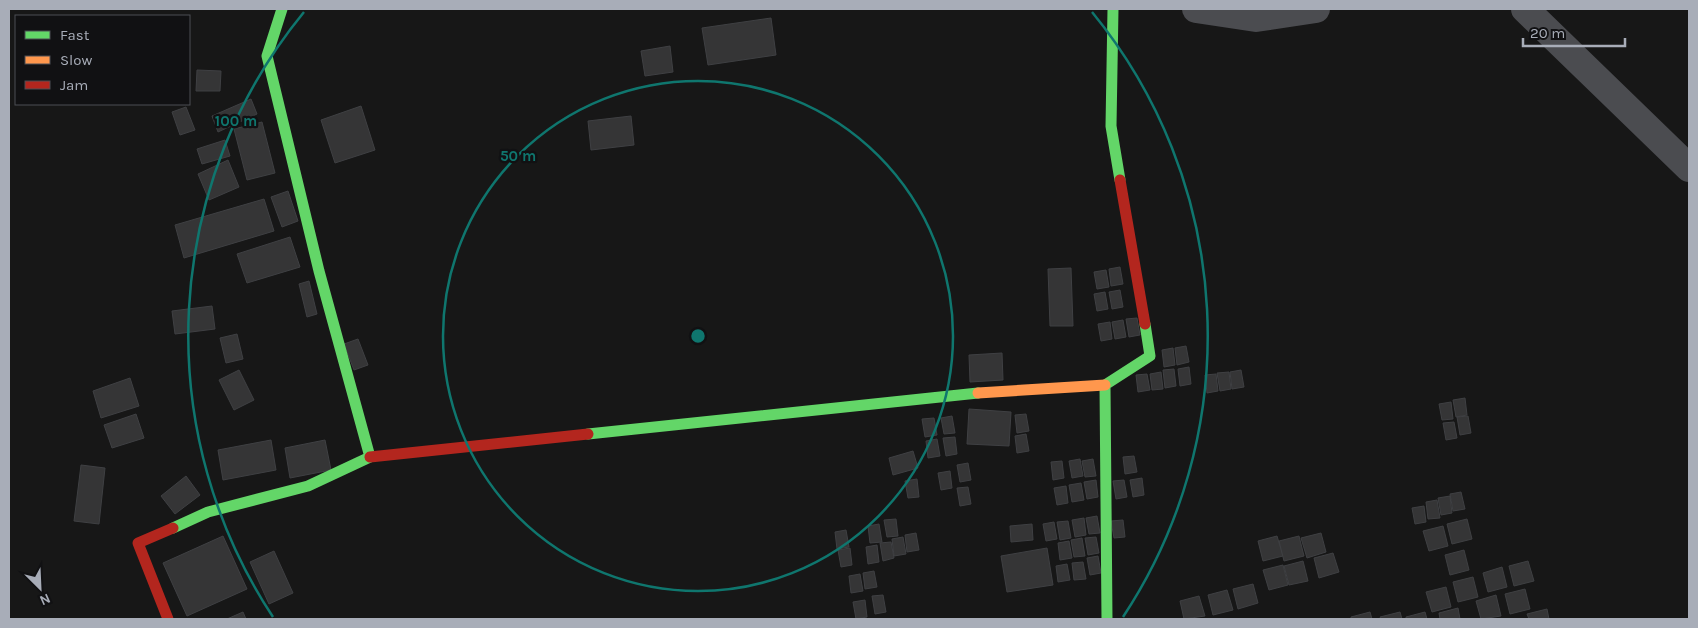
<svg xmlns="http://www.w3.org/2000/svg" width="1698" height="628" font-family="Karla,sans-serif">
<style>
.building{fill:#353536;stroke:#3f4043}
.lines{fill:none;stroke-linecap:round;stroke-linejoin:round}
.street{stroke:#4b4c50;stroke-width:28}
.fast{stroke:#63d668;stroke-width:11}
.slow{stroke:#ff974d;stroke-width:11}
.jam{stroke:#b3261e;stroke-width:11}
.ring{fill:none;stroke:#0f766e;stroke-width:2.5}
.centre{fill:#0f766e;stroke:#111113;stroke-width:2.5}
.ring-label{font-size:15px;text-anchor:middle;font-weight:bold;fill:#0f766e;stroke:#111113;stroke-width:4.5;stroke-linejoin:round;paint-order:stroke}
</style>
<rect width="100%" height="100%" fill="#171717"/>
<g class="building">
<polygon points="771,18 776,55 708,65 702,28"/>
<polygon points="670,46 673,72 645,76 641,51"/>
<polygon points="197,70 221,71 220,91 196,91"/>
<polygon points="251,99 257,114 218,132 212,116"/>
<polygon points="361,106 375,150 335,163 321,120"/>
<polygon points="186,107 195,130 180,135 172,112"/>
<polygon points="631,116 634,145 591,150 588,121"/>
<polygon points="262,122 275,173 247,180 234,129"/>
<polygon points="225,140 230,156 202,164 197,149"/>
<polygon points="228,160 239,187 209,200 198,174"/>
<polygon points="288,191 298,221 282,227 271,197"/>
<polygon points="264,199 274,231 184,258 175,225"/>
<polygon points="290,237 300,267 247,283 237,254"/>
<polygon points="1120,267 1123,284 1111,286 1109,269"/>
<polygon points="1071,268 1073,326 1050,326 1048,269"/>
<polygon points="1106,270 1109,287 1097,289 1094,272"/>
<polygon points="309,281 317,314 307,317 299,284"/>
<polygon points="1120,290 1123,307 1112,309 1109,292"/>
<polygon points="1105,292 1108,309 1097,311 1094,294"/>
<polygon points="212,306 215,329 175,334 172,311"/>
<polygon points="1137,318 1140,335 1129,337 1126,319"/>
<polygon points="1123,320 1126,337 1115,339 1112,322"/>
<polygon points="1110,322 1112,339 1101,341 1098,324"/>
<polygon points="237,334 243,359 226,363 220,338"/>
<polygon points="358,339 368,365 354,370 344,344"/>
<polygon points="1186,346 1189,362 1177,365 1175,348"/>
<polygon points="1173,348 1175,365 1164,367 1162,350"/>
<polygon points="1002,353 1003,380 970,382 969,355"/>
<polygon points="1189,367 1191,384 1180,386 1178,369"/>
<polygon points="1174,369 1176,386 1165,388 1163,370"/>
<polygon points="239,370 254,400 234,410 219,380"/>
<polygon points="1241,370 1244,387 1232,389 1230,372"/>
<polygon points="1161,372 1163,389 1152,390 1150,374"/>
<polygon points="1229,372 1231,389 1220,391 1217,373"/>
<polygon points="1147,374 1150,390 1138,392 1136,375"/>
<polygon points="1216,374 1218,391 1207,393 1205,375"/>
<polygon points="130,378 139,406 101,418 93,391"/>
<polygon points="1465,398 1467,415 1456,417 1453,400"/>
<polygon points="1451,402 1453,419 1442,420 1439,404"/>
<polygon points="969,409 1011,412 1009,446 967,444"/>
<polygon points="136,414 144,438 112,448 104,425"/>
<polygon points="1026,414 1029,431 1017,433 1015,415"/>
<polygon points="952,416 955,433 944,434 941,418"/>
<polygon points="1468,416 1471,433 1460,435 1457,417"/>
<polygon points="934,418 937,435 925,437 922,419"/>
<polygon points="1454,422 1457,438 1446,440 1443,423"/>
<polygon points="1026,434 1029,451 1017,453 1015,436"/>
<polygon points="955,437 957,454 946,456 943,438"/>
<polygon points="937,439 940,456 928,458 926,441"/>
<polygon points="271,440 276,470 223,480 218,450"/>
<polygon points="325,440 331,470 290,478 285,448"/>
<polygon points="913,451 918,468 893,475 889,458"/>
<polygon points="1134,456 1137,472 1125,474 1123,457"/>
<polygon points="1080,459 1083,476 1072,478 1069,461"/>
<polygon points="1093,459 1096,476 1085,477 1082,461"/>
<polygon points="1062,461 1064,478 1053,480 1051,462"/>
<polygon points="968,463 971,480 960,482 957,465"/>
<polygon points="81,465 105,468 99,524 74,521"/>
<polygon points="950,471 952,488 941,490 938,473"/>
<polygon points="186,476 200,495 175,514 161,496"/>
<polygon points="1142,478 1144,495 1133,497 1130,480"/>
<polygon points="917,479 919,497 908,498 905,481"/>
<polygon points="1096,480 1098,497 1087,499 1084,482"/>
<polygon points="1124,480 1127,497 1116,499 1113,481"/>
<polygon points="1081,483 1084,500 1072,502 1069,485"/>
<polygon points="1066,486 1068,503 1057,505 1054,488"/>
<polygon points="968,487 971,504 960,506 957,488"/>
<polygon points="1461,492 1465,509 1453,511 1450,494"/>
<polygon points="1450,496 1452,513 1441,515 1438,498"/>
<polygon points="1437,500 1440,518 1428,519 1426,502"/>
<polygon points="1424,506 1426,522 1415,524 1412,508"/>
<polygon points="1097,516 1100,533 1089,534 1086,518"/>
<polygon points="1084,518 1086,535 1075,537 1072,520"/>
<polygon points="896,519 898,536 887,537 884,520"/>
<polygon points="1467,519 1472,539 1452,544 1447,524"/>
<polygon points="1123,520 1125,537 1114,538 1111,521"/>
<polygon points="1068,521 1071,538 1060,540 1057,522"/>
<polygon points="1054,522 1057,539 1046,541 1043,524"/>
<polygon points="879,524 882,542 870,543 868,526"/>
<polygon points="1032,524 1033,540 1011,542 1010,526"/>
<polygon points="1443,526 1448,546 1429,551 1423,531"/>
<polygon points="846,530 849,547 837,549 835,532"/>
<polygon points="916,533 919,550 907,552 905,535"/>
<polygon points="1321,533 1326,552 1307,558 1301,538"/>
<polygon points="223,536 247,589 187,616 163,563"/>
<polygon points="1277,536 1283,556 1263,561 1258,541"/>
<polygon points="1299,536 1304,556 1284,561 1279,541"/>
<polygon points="903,537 906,554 894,556 892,539"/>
<polygon points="1096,537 1099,553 1088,555 1085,538"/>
<polygon points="1082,538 1085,556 1074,557 1071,540"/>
<polygon points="1069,541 1072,558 1060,560 1058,543"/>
<polygon points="891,542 894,558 883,561 880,543"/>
<polygon points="877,545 879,562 868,564 866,547"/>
<polygon points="850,548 852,565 841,567 838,550"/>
<polygon points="1047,548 1053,585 1007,592 1001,556"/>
<polygon points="1464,550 1469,570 1450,575 1445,555"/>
<polygon points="274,551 293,593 269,604 250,562"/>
<polygon points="1333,553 1339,572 1319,578 1314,558"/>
<polygon points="1098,556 1101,573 1090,575 1087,558"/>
<polygon points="1303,561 1308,581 1289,585 1284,566"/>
<polygon points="1528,561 1534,581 1514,586 1509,566"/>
<polygon points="1083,562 1086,579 1074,580 1072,563"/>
<polygon points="1067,564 1070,580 1058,582 1056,566"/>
<polygon points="1283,565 1288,585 1269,590 1263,570"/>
<polygon points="1502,567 1507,587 1488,592 1483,573"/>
<polygon points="874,571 877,587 865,589 863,573"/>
<polygon points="860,574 863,591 851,593 849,576"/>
<polygon points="1473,577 1478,597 1458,602 1453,582"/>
<polygon points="1253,584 1258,603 1238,609 1233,589"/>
<polygon points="1446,587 1451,607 1432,612 1426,592"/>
<polygon points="1525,589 1530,609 1510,614 1505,594"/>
<polygon points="1227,590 1233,610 1213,615 1208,595"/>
<polygon points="883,595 886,612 875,614 872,596"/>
<polygon points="1496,595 1501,616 1481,619 1476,601"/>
<polygon points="1199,596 1205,616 1184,619 1180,601"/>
<polygon points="865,600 867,617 856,619 853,602"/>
<polygon points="1458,608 1460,619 1440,619 1439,613"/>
<polygon points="1547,609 1549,619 1529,619 1527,614"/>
<polygon points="243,612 246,619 227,619"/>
<polygon points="1370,612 1372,619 1351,619 1351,617"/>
<polygon points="1400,612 1402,619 1381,619 1380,617"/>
<polygon points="1425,612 1427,619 1406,619 1406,617"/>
</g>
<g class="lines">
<g class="street">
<polyline points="1196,9 1256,18 1316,9"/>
<polyline points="1525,9 1689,168"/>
</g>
<g class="fast">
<polyline points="1113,9 1111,126 1120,180"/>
<polyline points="588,434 978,393"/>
<polyline points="173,528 208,512 308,486 370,457 319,271 267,56 282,9"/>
<polyline points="1107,619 1105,385 1150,356 1145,324"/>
</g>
<polyline class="slow" points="978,393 1105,385"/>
<g class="jam">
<polyline points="1120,180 1145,324"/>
<polyline points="370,457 588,434"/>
<polyline points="168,619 138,543 173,528"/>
</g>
</g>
<g class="ring">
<circle cx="698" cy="336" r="255"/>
<path d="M273 617A510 510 0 0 1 304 12M1092 12A510 510 0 0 1 1123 617"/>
</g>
<circle cx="698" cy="336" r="8" class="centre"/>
<g class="ring-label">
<text x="236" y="126">100 m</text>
<text x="518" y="161">50 m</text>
</g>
<rect width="1698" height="628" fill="none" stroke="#a8adb8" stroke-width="20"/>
<rect x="15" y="15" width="175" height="90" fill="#111113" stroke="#4d4f55"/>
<rect x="25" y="31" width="25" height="8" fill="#63d668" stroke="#4d4f55"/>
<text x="60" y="40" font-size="15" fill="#a8adb8">Fast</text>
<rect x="25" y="56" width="25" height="8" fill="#ff974d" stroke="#4d4f55"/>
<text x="60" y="65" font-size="15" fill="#a8adb8">Slow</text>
<rect x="25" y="81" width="25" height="8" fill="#b3261e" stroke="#4d4f55"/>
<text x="60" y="90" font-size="15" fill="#a8adb8">Jam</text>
<g transform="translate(40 588) rotate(156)" stroke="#111113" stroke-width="4" paint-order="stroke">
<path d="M0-4L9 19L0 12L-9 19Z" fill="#a8adb8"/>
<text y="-8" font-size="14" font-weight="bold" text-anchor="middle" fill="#a8adb8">N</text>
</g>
<path d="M1523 38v8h102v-8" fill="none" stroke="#a8adb8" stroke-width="2.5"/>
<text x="1530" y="38" font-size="15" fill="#a8adb8" stroke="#111113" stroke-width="4" paint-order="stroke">20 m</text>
</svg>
